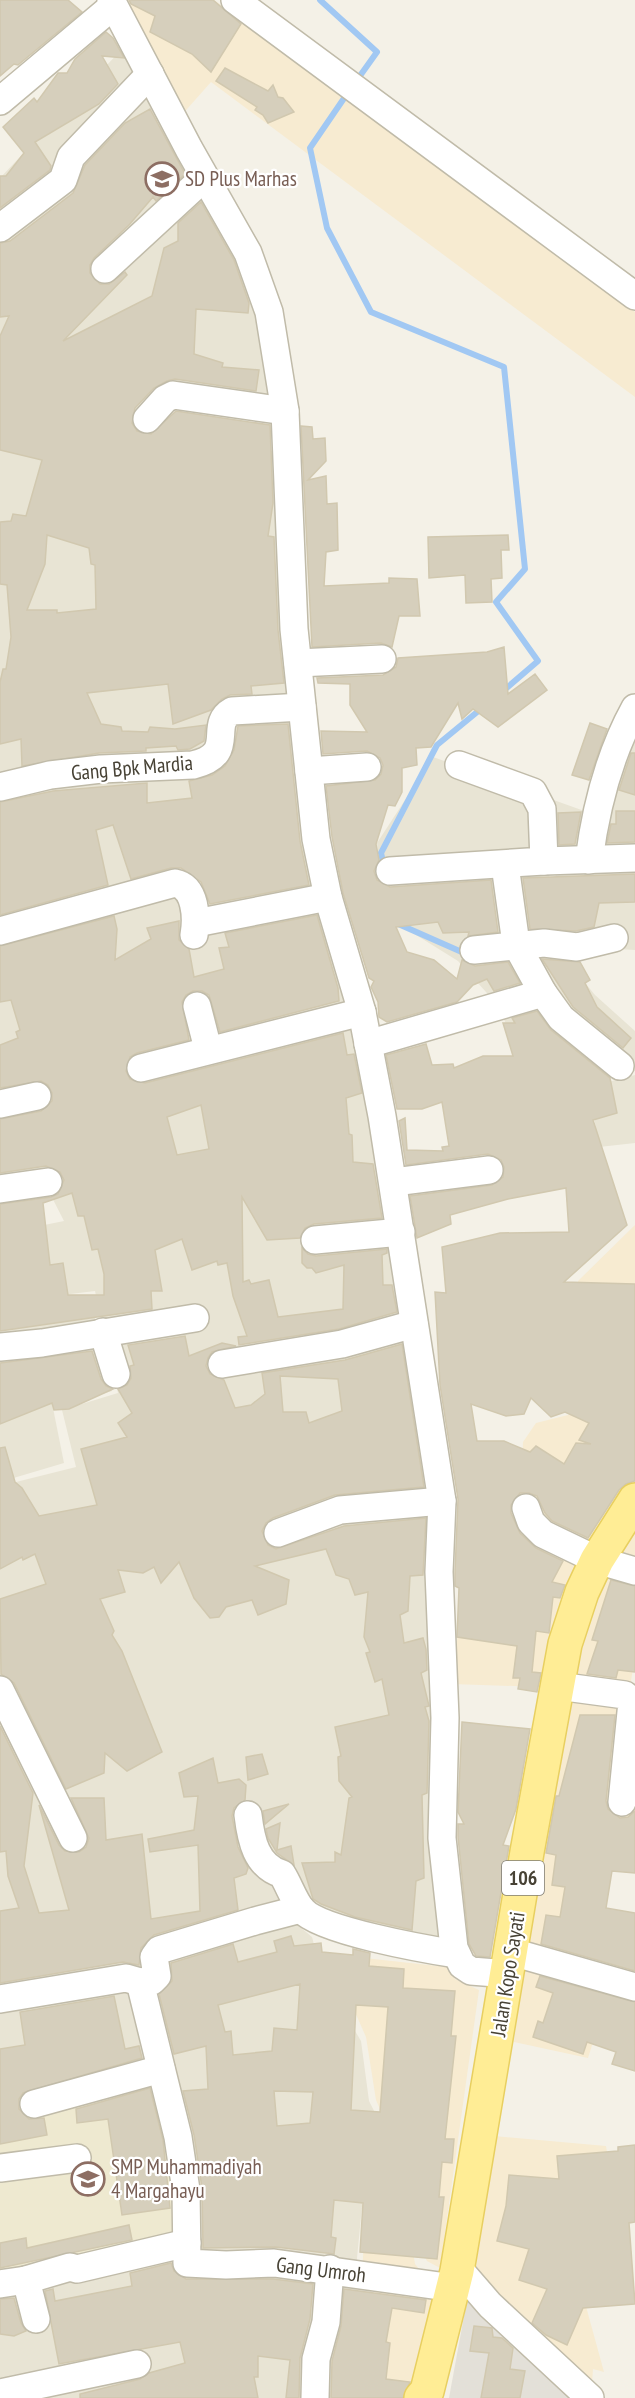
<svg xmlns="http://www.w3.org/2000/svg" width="635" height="2398" font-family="'PT Sans Narrow',sans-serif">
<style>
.residential{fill:#e8e4d4}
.commercial{fill:#f7ebd1}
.industrial{fill:#e3e0d8}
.education{fill:#eee9d0}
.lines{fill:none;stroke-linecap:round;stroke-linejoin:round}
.stream{stroke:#a1c8f3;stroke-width:6}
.building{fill:#d6cfbc;stroke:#d1c8af;stroke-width:1.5;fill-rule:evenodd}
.minor-casing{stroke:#c0bba9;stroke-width:30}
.major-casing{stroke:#e8cf60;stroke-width:36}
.minor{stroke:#fff;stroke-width:27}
.major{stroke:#ffed95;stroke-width:33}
.labels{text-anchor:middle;stroke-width:4.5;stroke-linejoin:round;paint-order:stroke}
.shield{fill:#fff;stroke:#7e7b72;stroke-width:1.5}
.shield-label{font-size:20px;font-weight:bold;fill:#474235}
.education-label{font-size:21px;fill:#785e54;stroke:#fff;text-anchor:start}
.street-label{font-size:21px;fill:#474235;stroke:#fff}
</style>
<rect width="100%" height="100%" fill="#f4f1e7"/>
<g class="residential">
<polygon points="124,47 243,249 275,400 168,383 153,418 278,453 291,653 384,1184 433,1508 442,1953 288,1917 312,1937 322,1975 361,2041 369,2101 387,2136 363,2196 355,2279 373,2279 359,2398 0,2398 0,2286 161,2080 0,2105 0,1486 76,1467 62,1410 118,1393 95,1291 4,1302 0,1234 64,1221 39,1172 0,1175 0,178"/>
<polygon points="635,707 635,950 559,946 555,865 588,862"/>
<polygon points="433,757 590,813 584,855 548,862 556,948 595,995 635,1031 635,1071 585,1084 520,1051 495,1002 458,961 400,925 382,883 377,843"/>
<polygon points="635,1075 635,1143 599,1147 589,1087"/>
<polygon points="90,1296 112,1391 53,1408 64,1463 0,1482 0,1305"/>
</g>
<g class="commercial">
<polygon points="115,0 214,0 635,312 635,397 211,82 180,117"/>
<polygon points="635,1225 635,1365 582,1373 578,1281"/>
<polygon points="577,1408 635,1475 598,1533 542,1687 452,1684 463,1589 510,1526 520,1506 523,1442 536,1423 568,1415"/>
<polygon points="635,1529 635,1656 620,1749 617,1804 635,1810 635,1840 594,1883 574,1978 611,1985 588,2058 514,2042 537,1861 564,1699 601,1591"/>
<polygon points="337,1955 447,1967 455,1979 479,1990 440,2268 427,2261 412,2232 405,2167 376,2100 366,2037 343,1985"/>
<polygon points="494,2136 606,2146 622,2244 576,2270 604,2372 593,2369 591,2398 474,2283"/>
<polygon points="366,2199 405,2204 415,2264 435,2289 415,2398 364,2398 377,2279 362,2276"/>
</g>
<polygon class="industrial" points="467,2300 569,2398 449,2398"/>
<polygon class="education" points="157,2085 188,2247 0,2283 0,2111"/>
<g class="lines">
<g class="stream">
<polyline points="320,0 377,52 357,80"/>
<polyline points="349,91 310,148 327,228 371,312 504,367 525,569 496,602 538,661 502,692"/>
<polyline points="384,866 381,853 437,745 482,708"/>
<polyline points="396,923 464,953"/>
</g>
</g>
<g class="building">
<polygon points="0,0 68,0 82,12 18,65 14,64 0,76"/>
<polygon points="129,0 213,0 241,24 211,72 192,54 150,32 155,16 131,4"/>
<polygon points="106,32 113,38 124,58 102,56 118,84 99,104 35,142 51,166 50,170 0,208 0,176 6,176 24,153 3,127 34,98 37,102 58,73 67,73 75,59"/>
<polygon points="225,68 268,91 273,85 278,97 283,98 294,112 268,123 263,115 255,110 257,107 216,81"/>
<path d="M150,109L185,174L156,201L153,197L129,225L94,258L90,265V273L100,284H109L125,272L127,275L63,341L152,296L164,248L178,241V223L201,202L234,260L249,303L248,313L196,309L194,354L223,363L222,367L259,370L256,391L175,379L167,381L154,388L135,408L132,423L137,431L151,434L176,411L270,425L273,503L268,536L274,537L278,630L284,683L251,686L252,694L230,695L222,699L211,710L173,724L168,684L87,693L101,724L121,727L122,731L148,732L150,727L175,729L206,725L204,741L190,749L178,750L176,746L146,748V751L99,753L22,766L21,739L0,744V682L3,669H6L11,637L7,585L0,584V522L11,521L13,514L26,516L42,460L0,450V336L9,316L0,317V243L10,241L73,193L85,165L125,123ZM47,535L89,548L91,564L95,565L96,609L57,613V610H27L45,564Z"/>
<polygon points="301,426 312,427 313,439 325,438 326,461 308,480 326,476 327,504 337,503 338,550 326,552 324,586 389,583 389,578 417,579 420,616 399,616 392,647 381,643 312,647"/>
<polygon points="508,535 509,550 501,550 502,578 491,579 492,602 466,603 465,575 429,578 428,537"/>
<polygon points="504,647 508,694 535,674 547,690 498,727 473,709 462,719 458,703 431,747 416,748 417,765 402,768 402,792 395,806 388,805 376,844 379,860 374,871 377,880 390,887 491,880 498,932 468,936 469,932 443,933 438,922 396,927 407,952 434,960 457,979 462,960 475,966 508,962 520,983 494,991 487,979 473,985 457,1002 387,1022 379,1017 378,1002 371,987 374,981 369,978 343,893 332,837 326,786 375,780 381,774 383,765 380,758 367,751 323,754 321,731 367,732 350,705 350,684 318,683 317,678 383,675 396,667 398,658 487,652"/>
<polygon points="590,723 607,729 589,780 572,775"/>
<polygon points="288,724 300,841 309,885 210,904 201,882 181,868 171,868 131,879 113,825 96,830 108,885 0,915 0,802 53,791 147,783 147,803 192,798 189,781 212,775 225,766 234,750 238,726"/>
<polygon points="631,753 635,753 635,795 619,790"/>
<polygon points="616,811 635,811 635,842 607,843 611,824 616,824"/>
<polygon points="581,812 575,844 559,845 558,813"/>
<polygon points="635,874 635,902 599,903 594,927 576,931 530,929 523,878"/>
<path d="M317,915L338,988L339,1001L220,1032L209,995L202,991H193L186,995L182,1002L189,1040L137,1053L130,1057L126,1071L130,1079L145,1083L343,1033L347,1055L354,1054L362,1093L346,1098L349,1134L352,1135L353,1162L373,1164L382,1218L314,1224L305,1228L300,1238L267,1240L242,1197L243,1282L249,1280L251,1284L269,1280L278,1317L343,1309L344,1265L316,1273L312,1268H307L302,1263V1248L308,1254L316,1256L387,1249V1253L382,1255L383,1285H392L397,1312L339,1329L239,1345L238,1337L247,1336L233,1296L227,1263L218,1265L217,1261L192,1270L182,1239L155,1250L162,1291H151L152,1309L0,1331V1204L51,1197L58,1194L64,1180L60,1172L46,1166L0,1173V1119L41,1111L52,1101V1093L48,1085L41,1081L0,1088V1045L18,1038L16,1032L20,1030L11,1000L0,1002V946L114,916L117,929L115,960L151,939L147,928L179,921V940L189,949L194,977L224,969L219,948L229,947L225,933ZM201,1105L209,1149L177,1155L167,1117ZM72,1193L78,1216H84L92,1250L98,1249L104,1274V1295H68L63,1263L50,1265L43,1203Z"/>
<polygon points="542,959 580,962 590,980 585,983 597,1007 631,1038 623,1048 573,1007"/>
<path d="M537,1011L551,1030L610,1078L617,1113L593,1120L627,1225L564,1282L635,1284V1481L626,1484L619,1490L588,1538L552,1521L545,1513L537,1496L529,1493H520L511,1505V1513L520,1533L536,1548L563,1561L552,1582L565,1585L560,1598L553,1597L549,1633L536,1631L532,1672L541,1673L537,1692L518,1689L520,1678H513L517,1646L457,1637L459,1588L455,1586V1572L458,1499L440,1385L435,1292L446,1293L442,1247L500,1233L569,1232L566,1188L508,1199L450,1215L451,1224L417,1238L410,1196L492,1185L503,1177L504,1167L501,1160L488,1154L406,1165L399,1121L405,1118L407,1150L443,1151L442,1147L449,1146L442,1102L422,1109H397L386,1055L426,1044L432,1065L453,1064L454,1068L483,1056H513L503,1023H515L512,1018ZM531,1398L551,1417L565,1412L589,1423L579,1440L591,1444L576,1443L564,1464L536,1446L530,1452L504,1441H477L471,1404L506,1416L524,1414Z"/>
<path d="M185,1336L189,1356L222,1343L236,1346L212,1352L208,1358L206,1366L210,1374L224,1380L235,1408L251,1405L265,1394L262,1373L345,1360L402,1344L424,1487L335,1495L273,1518L266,1523L262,1531L268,1545L276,1549L344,1526L426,1518L423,1575L410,1576L408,1611L400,1615L404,1643L423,1638L426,1649L427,1670L421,1673L429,1706L425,1707L429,1721L427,1793L422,1795L424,1878L416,1881L412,1930L355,1917L321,1904L313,1899L302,1863L335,1862V1852L341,1855L349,1798L352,1797L339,1781L338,1757L341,1756L335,1727L389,1715L382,1679L375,1682L366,1653L370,1652L364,1637L368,1592L355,1595L349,1579L336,1575L326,1549L255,1566L289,1580L286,1604L258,1615L252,1600L226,1607L219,1617L210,1618L194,1598L179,1562L161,1583L154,1567L143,1573L118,1570L125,1592L100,1599L114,1631L112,1635L122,1651L162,1752L127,1771L105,1753L104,1773L66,1789L14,1683L1,1674L0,1599L46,1584L35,1554L23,1560L22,1557L0,1569V1448L5,1447L15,1482L22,1488L39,1516L97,1505L81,1449L127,1437L118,1423L132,1413L118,1389L127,1385L131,1378L130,1366L134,1365L128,1345ZM280,1376L338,1379L342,1411L309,1423L306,1412H283Z"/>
<polygon points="92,1351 101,1379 106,1386 113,1389 69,1409 54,1410 52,1403 0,1424 0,1363"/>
<polygon points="611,1580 635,1586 635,1672 618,1670 616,1678 587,1674 598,1641 592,1640"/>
<polygon points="580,1715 615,1715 606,1801 608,1809 620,1818 628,1817 635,1811 635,1873 612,1871 606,1908 635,1913 635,1971 541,1944 546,1915 560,1917 565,1887 552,1885 556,1855 546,1853 556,1796 559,1796"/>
<polygon points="462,1722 530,1729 516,1809 503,1845 509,1846 490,1957 476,1956 469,1944 458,1837 458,1824 464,1824 458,1812"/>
<polygon points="0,1726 33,1793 24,1866 39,1913 69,1910 39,1805 59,1845 65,1851 79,1852 86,1847 89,1838 71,1798 104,1798 106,1840 142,1834 151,1919 200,1911 198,1845 150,1852 148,1839 194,1830 198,1796 184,1797 179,1773 213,1758 218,1783 239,1779 246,1785 245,1800 234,1808 232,1816 238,1847 248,1868 246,1874 234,1878 238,1910 154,1935 141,1948 139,1965 123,1962 0,1983 0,1911 19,1908 8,1876 6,1851 0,1852"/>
<polygon points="262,1754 268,1774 248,1780 246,1757"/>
<polygon points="289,1804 265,1824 263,1811"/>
<polygon points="280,1823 277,1850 291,1846 294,1865 277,1853 268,1838 266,1829"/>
<path d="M291,1936L294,1946L321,1943L322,1952L353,1955V1949L370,1953L369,1966L404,1969L403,1988L455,1991L451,2036H456L445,2139H454L452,2163L442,2162L439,2197H444L437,2259L360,2252L363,2203L334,2200L331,2237L336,2238L334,2254L276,2247L203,2248L202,2188L194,2135L183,2091L208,2089L206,2046L174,2054L159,1994L172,1981L171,1963L233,1944L238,1962L277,1952L274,1941ZM300,1984L297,2030L274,2028L272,2051L233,2055L231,2031L225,2032L218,2005ZM356,2005L388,2007L380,2112L351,2110ZM274,2091L313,2092L310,2123L277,2126Z"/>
<polygon points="540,1976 635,2002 635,2071 612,2064 616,2052 587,2042 583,2054 533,2037 538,2021 543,2023 553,1993 536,1987"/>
<polygon points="114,1996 125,2049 139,2046 142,2058 23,2093 19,2099 19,2109 29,2119 44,2118 47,2135 0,2144 0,2049 25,2045 20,2012"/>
<polygon points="150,2088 163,2140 170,2208 122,2215 108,2119 77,2123 76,2109"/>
<polygon points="635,2145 635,2222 629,2223 635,2304 583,2308 567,2345 546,2335 532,2323 547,2289 519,2280 529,2249 497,2241 506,2206 509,2175 559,2179 557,2156 618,2151 618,2147"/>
<polygon points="129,2225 132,2240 0,2268 0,2243 26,2238 27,2248"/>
<polygon points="171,2263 174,2271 186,2279 273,2279 313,2284 310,2319 300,2358 299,2398 286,2398 290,2360 258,2356 258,2377 254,2377 258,2398 80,2398 80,2394 140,2379 149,2373 185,2363 180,2342 59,2364 45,2291 53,2289 55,2301 132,2286 130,2273"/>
<polygon points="344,2289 426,2300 424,2313 392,2308 386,2342 390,2343 386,2379 410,2382 403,2398 331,2398 332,2361 341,2326"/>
<polygon points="14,2298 21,2323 26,2331 14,2336 0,2334 0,2299"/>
<polygon points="474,2326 492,2328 493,2337 502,2338 513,2348 510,2369 525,2371 520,2398 481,2398 489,2353 470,2351"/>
</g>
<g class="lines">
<g class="minor-casing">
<g id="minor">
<polyline points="111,0 189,149 248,253 269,312 285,411 294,629 316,839 328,897 362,1012 382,1116 442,1501 439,1572 445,1718 442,1838 454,1948 462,1965 471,1971 509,1974"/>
<polyline points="235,0 635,296"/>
<polyline points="0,101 113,6"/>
<polyline points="0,228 63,180 71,157 150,74"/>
<polyline points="105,269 195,186 207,181"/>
<polyline points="147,419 165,399 173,395 285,411"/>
<polyline points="298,663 382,659"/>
<polyline points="309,771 367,767"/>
<path d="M0,787L50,775L101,769L193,765C239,754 207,725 232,711L302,707"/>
<path d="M589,860C596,806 609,755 635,708"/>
<polyline points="544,861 635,858"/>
<polyline points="505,865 516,944 543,993 561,1018 620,1066"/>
<polyline points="390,871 544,861 542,809 533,792 459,765"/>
<polyline points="196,923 328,897"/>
<path d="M0,931L175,883C196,887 197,918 194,935"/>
<polyline points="474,950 544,943 577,947 614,938"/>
<polyline points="197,1006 208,1049"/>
<polyline points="368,1044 543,993"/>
<polyline points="141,1068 362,1012"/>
<polyline points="0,1104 37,1096"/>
<polyline points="394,1182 489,1170"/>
<polyline points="0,1189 48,1182"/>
<polyline points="315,1240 401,1232"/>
<polyline points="103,1332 116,1374"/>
<polyline points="0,1347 42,1343 195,1318"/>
<polyline points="222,1364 342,1344 414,1324"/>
<polyline points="526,1508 531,1522 543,1534 597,1560 635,1571"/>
<polyline points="278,1533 340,1510 442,1501"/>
<polyline points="558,1686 625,1695 632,1702 622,1802"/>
<polyline points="0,1690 73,1838"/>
<path d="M248,1815C251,1840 256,1866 282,1874C289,1885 294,1901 302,1910C321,1931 425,1949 456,1954"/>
<polyline points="301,1909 255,1921 159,1950 154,1957 157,1976 152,1981 140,1982 178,2137 186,2190 187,2263 226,2265 274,2263 454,2288"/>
<polyline points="512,1952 635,1987"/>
<polyline points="0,1999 126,1978 140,1982"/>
<polyline points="34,2104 161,2069"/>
<polyline points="0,2168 77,2158"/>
<polyline points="458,2268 490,2305 590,2398"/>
<polyline points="0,2284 26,2280"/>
<polyline points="36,2319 26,2280 70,2267 77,2269 187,2243"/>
<polyline points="0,2393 137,2364"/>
<polyline points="315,2398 316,2359 326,2322 330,2269"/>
</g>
</g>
<g class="major-casing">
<polyline id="major" points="421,2398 427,2391 457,2271 527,1852 565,1644 582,1592 597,1560 635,1500"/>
</g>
<use href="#minor" class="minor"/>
<use href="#major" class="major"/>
</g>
<defs>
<g id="school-ring" transform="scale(1.725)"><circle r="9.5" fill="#fff" stroke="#8d6e63" stroke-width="1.5"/><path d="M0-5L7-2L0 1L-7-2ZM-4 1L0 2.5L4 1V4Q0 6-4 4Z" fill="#8d6e63"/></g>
</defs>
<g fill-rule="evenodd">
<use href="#school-ring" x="162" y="179"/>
<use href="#school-ring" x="88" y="2179"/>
</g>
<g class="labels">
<rect class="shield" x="502" y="1861" width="42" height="34" rx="4.5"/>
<g class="shield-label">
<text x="523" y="1885">106</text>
</g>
<g class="education-label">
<text x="185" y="186">SD Plus Marhas</text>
<text x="111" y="2174">SMP Muhammadiyah<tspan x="111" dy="24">4 Margahayu</tspan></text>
</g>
<g class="street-label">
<text transform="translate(132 768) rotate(-5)" y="7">Gang Bpk Mardia</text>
<text transform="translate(508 1974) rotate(-81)" y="7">Jalan Kopo Sayati</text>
<text transform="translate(321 2270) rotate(7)" y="7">Gang Umroh</text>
</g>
</g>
</svg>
